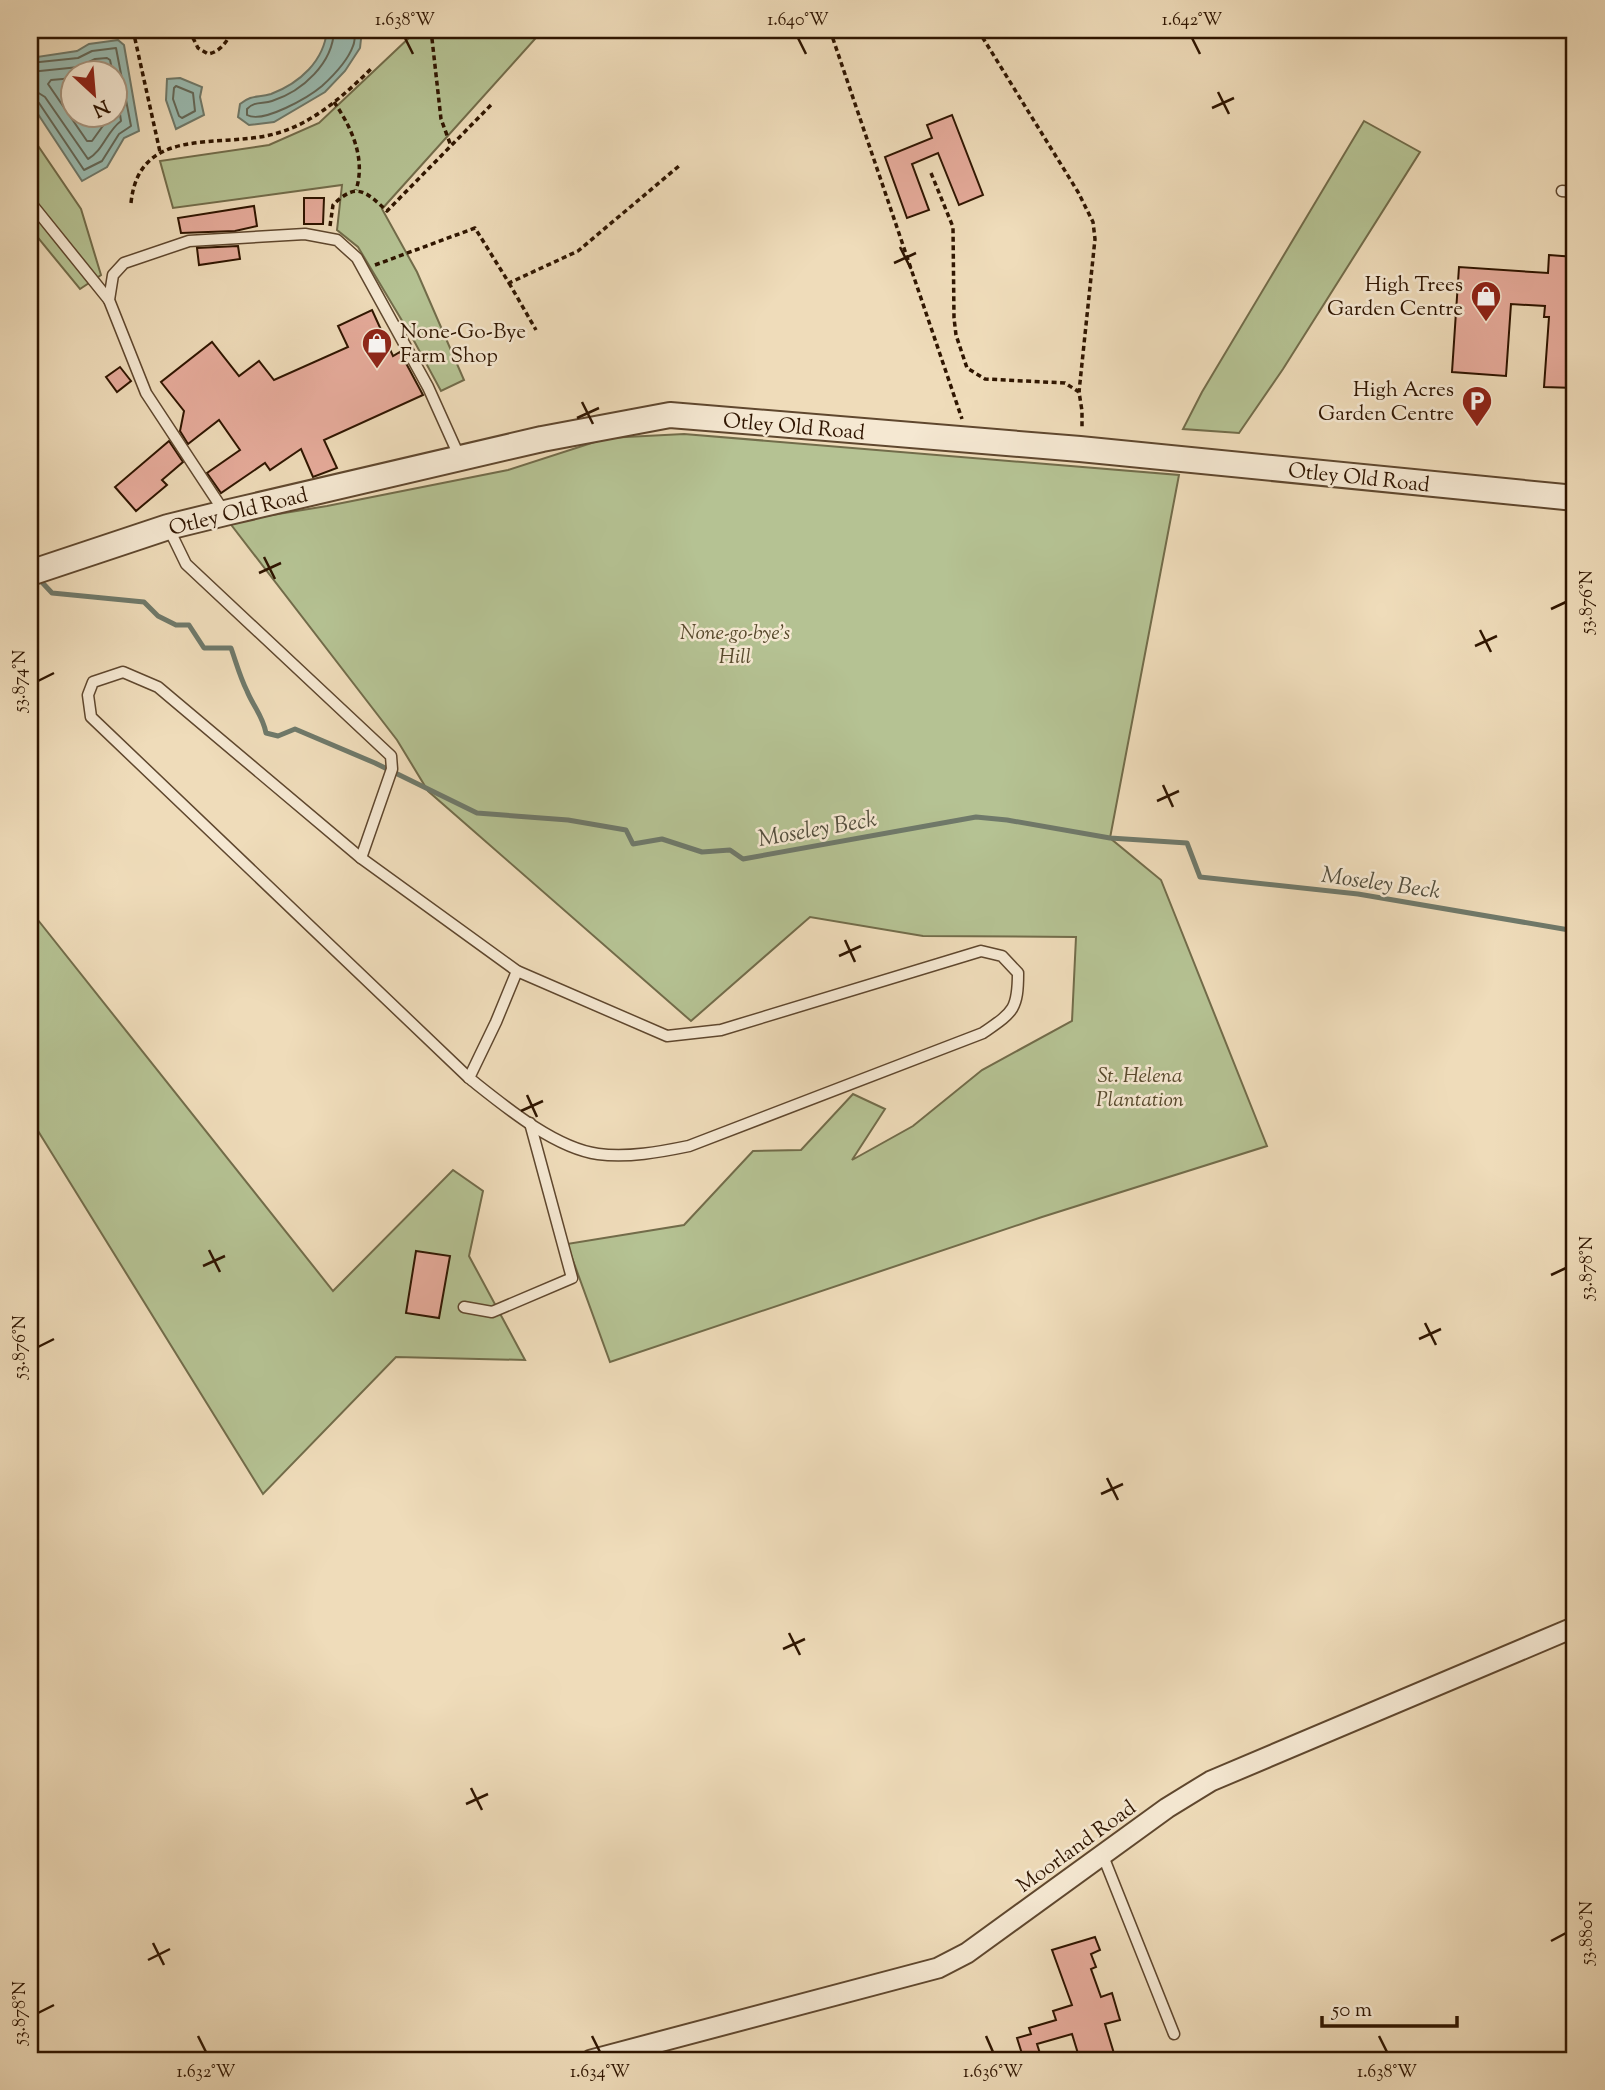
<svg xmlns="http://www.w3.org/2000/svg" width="1605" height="2090" font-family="'Sorts Mill Goudy',serif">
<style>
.green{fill:#b5c293;stroke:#726c4a;stroke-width:2}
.water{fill:#9abbb1;stroke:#6f796a;stroke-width:2;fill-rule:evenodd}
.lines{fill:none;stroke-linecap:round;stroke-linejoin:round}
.shore{stroke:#646858;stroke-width:2}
.stream{stroke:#6f796a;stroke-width:5}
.building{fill:#e6ab9b;stroke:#2f1500;stroke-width:2}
.service-casing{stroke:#5f472e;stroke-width:13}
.minor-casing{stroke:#5f472e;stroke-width:23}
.tertiary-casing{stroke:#5f472e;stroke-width:28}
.path{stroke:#2f1500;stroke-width:3.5;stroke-dasharray:5 3.5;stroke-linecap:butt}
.service{stroke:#f5e8d2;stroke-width:10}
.minor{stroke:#f5e8d2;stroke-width:19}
.tertiary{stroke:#f5e8d2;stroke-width:24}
.ticks{fill:none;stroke:#2f1500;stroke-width:2.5}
.labels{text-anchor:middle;stroke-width:5;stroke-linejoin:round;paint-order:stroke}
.poi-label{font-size:21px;fill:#2f1500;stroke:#f5e8d2;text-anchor:end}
.street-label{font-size:21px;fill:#2f1500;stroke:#f5e8d2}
.park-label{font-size:21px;font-style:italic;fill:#57492c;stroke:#f5e8d2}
.water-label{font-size:23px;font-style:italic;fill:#544f3e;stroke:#f5e8d2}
.neatline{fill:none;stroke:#2f1500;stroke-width:2.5}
.ticks-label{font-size:18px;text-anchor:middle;fill:#2f1500}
</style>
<rect width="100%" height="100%" fill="#efdcba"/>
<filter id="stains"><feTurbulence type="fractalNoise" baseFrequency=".00286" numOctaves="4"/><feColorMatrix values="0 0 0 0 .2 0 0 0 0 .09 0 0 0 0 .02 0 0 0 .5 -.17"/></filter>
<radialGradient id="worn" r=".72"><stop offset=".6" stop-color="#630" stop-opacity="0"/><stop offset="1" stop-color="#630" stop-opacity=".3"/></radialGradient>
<g class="green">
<polygon points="412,30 543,30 382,209 417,272 464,380 441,391 413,339 358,247 337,230 342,185 173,208 160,161 269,145 319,123 412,35"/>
<polygon points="1364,121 1420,152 1283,369 1239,433 1183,429 1202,392"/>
<polygon points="30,134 81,209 101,275 80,289 30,228"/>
<polygon points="684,434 1179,475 1110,838 1161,880 1267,1146 1042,1217 610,1362 567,1244 684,1225 753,1151 801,1150 853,1094 885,1109 852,1160 913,1126 982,1070 1072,1021 1076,937 923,936 810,917 691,1021 428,791 397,740 229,522 327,506 508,470 607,438"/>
<polygon points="30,910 333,1291 453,1170 483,1191 469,1256 525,1360 396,1357 263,1494 30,1118"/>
</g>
<g class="water">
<path d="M327,30H362L360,48L345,71L325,92L274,122L249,125L238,117L240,104C252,94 258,98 271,94C300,83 324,61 327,30Z"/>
<path d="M118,40L124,45L139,131L124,138L107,167L82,181L30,102V58L77,51L89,44ZM74,74H116V116H74Z"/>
<polygon points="180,78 202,87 200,97 204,115 176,129 166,100 167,79"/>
</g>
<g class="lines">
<g class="shore">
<path d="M334,30C333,63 303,91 272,101C263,104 254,101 247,109V115C263,124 309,97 322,86C333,76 348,60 353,46C355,42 355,35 355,30"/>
<polyline points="30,63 78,58 92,51 116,48 131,126 119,134 102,161 84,170 39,103 30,100"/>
<polyline points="30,72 79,67 95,59 107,58 110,60 113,74"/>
<polyline points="74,78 51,80 48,84 87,141 92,141 110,116"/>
<polygon points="176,86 193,93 195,111 182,118 179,116 173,99 174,88"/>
<path d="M30,91L37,92L45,97L88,159C103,151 107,131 121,121L116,87"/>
</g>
<path class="stream" d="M38,578L52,593L144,602L158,616L176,625H189L204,648H231C236,662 240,677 247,691C253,706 263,716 266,733L278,736L295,729L375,763L477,813L568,820L626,830L633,844L662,839L702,852L730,850L743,859L976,817L1007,820L1110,838L1187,843L1200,877L1358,894L1575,931"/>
</g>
<g class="building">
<polygon points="952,115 983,195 959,205 938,153 912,164 929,210 907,218 885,157 932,138 927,125"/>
<polygon points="304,198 324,198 323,224 304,224"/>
<polygon points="254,206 257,226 235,231 181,233 178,218"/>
<polygon points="238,246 240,259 199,265 197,248"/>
<polygon points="1549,255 1575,257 1575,388 1544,387 1549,317 1544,317 1545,306 1511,304 1506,376 1452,372 1459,267 1548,273"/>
<polygon points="372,310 393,356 400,352 423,395 324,440 337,468 313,477 301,449 270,470 265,463 221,493 207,473 240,450 219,420 188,444 180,431 184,411 161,382 212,342 239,376 259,361 274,380 348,347 338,326"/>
<polygon points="120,367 131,381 117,392 106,377"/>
<polygon points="169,441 183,462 162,480 167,485 136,511 115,487"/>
<polygon points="416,1251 450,1256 439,1318 406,1313"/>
<polygon points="1095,1937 1100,1950 1091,1954 1096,1967 1091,1969 1101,1997 1112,1993 1120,2020 1105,2024 1116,2060 1080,2060 1072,2034 1037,2044 1042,2060 1024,2060 1017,2038 1031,2034 1029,2028 1056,2020 1053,2011 1072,2005 1052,1950"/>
</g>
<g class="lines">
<g class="service-casing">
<g id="service">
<polyline points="1562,191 1575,192"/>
<polyline points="30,202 109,300"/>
<polyline points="225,513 146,393 109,300 113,275 124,263 189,241 305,234 337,240 357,258 428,387 460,458"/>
<polyline points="169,529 186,564 391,756 392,769 361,858"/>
<path d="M123,672L158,687L361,858L517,971L667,1036L721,1030L981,951L1002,956L1018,973C1018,1010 1013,1012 983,1033L689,1146C660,1152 628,1158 598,1154C554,1148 503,1105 469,1078L91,717L88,695L93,682Z"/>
<polyline points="469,1078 496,1022 517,971"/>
<polyline points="464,1307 492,1312 572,1278 530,1123"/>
<polyline points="1103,1856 1174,2034"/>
</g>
</g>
<g class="minor-casing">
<polyline id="minor" points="591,2060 938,1968 967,1953 1167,1808 1211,1781 1575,1627"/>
</g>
<g class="tertiary-casing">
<polyline id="tertiary" points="30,573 168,527 225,513 542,439 670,415 1080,449 1575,498"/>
</g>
<g class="path">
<polyline points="133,30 160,152"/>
<path d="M189,30L198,48L208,54C220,52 228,41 232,30"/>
<polyline points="431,30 441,119 451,146"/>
<polyline points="830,30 962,419"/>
<polyline points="978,30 1078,192 1093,222 1095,239 1079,392"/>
<path d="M334,102C352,128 366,159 356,190"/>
<polyline points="931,173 953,227 954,318 956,335 967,368 985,379 1065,383 1079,392 1082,411 1082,429"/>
<path d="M131,203C139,124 220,149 274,134C313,124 343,96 371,69"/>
<path d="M330,226L333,205C357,181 366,192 387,211L491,105"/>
<polyline points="375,265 475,228 509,283 578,251 679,166"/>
<polyline points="509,283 536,330"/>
</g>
<use href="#service" class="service"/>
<use href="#minor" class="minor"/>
<use href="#tertiary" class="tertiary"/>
</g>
<path class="ticks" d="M405,38L413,54M798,38L806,54M1192,38L1200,54M1218,92L1229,114M1212,108L1234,98M900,247L911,269M894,263L916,253M582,402L593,424M577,418L599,408M264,557L275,579M259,573L281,563M1551,609L1566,602M1480,630L1491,652M1475,646L1497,636M38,681L54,673M1163,785L1173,807M1157,801L1179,791M845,940L855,962M839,956L861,946M527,1095L537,1117M521,1111L543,1101M209,1250L220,1272M203,1266L225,1256M1551,1275L1566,1268M1425,1323L1436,1345M1419,1339L1441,1329M38,1347L54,1339M1107,1478L1118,1500M1101,1494L1123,1484M789,1633L800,1655M783,1649L805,1639M471,1788L482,1810M466,1804L488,1794M1551,1941L1566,1933M153,1943L164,1965M148,1960L170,1949M38,2013L54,2005M198,2036L206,2052M592,2036L600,2052M986,2036L993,2052M1379,2036L1387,2052"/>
<defs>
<g id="shop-pin" transform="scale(1.575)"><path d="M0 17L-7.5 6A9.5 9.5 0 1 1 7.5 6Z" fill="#8f2418" stroke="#f5e8d2"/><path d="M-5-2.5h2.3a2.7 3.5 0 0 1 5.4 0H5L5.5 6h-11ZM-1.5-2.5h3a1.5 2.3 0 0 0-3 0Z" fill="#fff"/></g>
<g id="parking-pin" transform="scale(1.575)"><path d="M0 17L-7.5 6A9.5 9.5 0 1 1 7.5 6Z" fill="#8f2418" stroke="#f5e8d2"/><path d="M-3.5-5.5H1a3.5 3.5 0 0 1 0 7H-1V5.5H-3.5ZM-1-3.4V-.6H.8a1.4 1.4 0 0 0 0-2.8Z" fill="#fff"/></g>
</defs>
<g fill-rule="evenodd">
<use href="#shop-pin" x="1486" y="296"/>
<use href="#shop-pin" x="377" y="343"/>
<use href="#parking-pin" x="1477" y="401"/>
</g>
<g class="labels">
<g class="poi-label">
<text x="1463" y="291">High Trees<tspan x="1463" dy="24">Garden Centre</tspan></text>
<text x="400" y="338" text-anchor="start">None-Go-Bye<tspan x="400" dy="24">Farm Shop</tspan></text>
<text x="1454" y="396">High Acres<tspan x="1454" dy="24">Garden Centre</tspan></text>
</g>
<g class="street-label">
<text transform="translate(794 426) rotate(5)" y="7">Otley Old Road</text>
<text transform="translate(1359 477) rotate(6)" y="7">Otley Old Road</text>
<text transform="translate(238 511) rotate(-14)" y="7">Otley Old Road</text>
<text transform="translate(1076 1846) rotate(-36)" y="7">Moorland Road</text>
</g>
<g class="park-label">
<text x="735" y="639">None-go-bye's<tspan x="735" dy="24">Hill</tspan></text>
<text x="1140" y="1082">St. Helena<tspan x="1140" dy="24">Plantation</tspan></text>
</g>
<g class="water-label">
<text transform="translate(817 828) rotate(-10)" y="8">Moseley Beck</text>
<text transform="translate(1381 882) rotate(8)" y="8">Moseley Beck</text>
</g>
</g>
<rect width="1605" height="2090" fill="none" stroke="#efdcba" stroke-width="77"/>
<g transform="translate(94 94) rotate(154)"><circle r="33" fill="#f5e8d2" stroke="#a6947e" stroke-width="2"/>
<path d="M0-5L12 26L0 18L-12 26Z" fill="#8f2418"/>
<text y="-10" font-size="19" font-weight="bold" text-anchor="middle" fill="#2f1500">N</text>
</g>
<path d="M1322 2016v10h135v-10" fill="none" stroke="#2f1500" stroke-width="3.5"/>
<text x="1332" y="2016" font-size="21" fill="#2f1500" stroke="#f5e8d2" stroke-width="5" paint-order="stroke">50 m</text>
<rect x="38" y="38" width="1528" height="2014" class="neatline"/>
<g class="ticks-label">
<text x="405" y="25">1.638°W</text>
<text x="798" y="25">1.640°W</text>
<text x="1192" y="25">1.642°W</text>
<text transform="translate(1586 602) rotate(-90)" y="6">53.876°N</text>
<text transform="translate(19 681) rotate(-90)" y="6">53.874°N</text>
<text transform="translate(1586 1268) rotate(-90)" y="6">53.878°N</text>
<text transform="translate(19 1347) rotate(-90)" y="6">53.876°N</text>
<text transform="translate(1586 1933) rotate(-90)" y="6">53.880°N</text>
<text transform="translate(19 2013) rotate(-90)" y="6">53.878°N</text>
<text x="206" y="2077">1.632°W</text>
<text x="600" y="2077">1.634°W</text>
<text x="993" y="2077">1.636°W</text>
<text x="1387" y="2077">1.638°W</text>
</g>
<rect width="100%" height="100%" filter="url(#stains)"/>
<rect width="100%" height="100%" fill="url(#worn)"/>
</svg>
